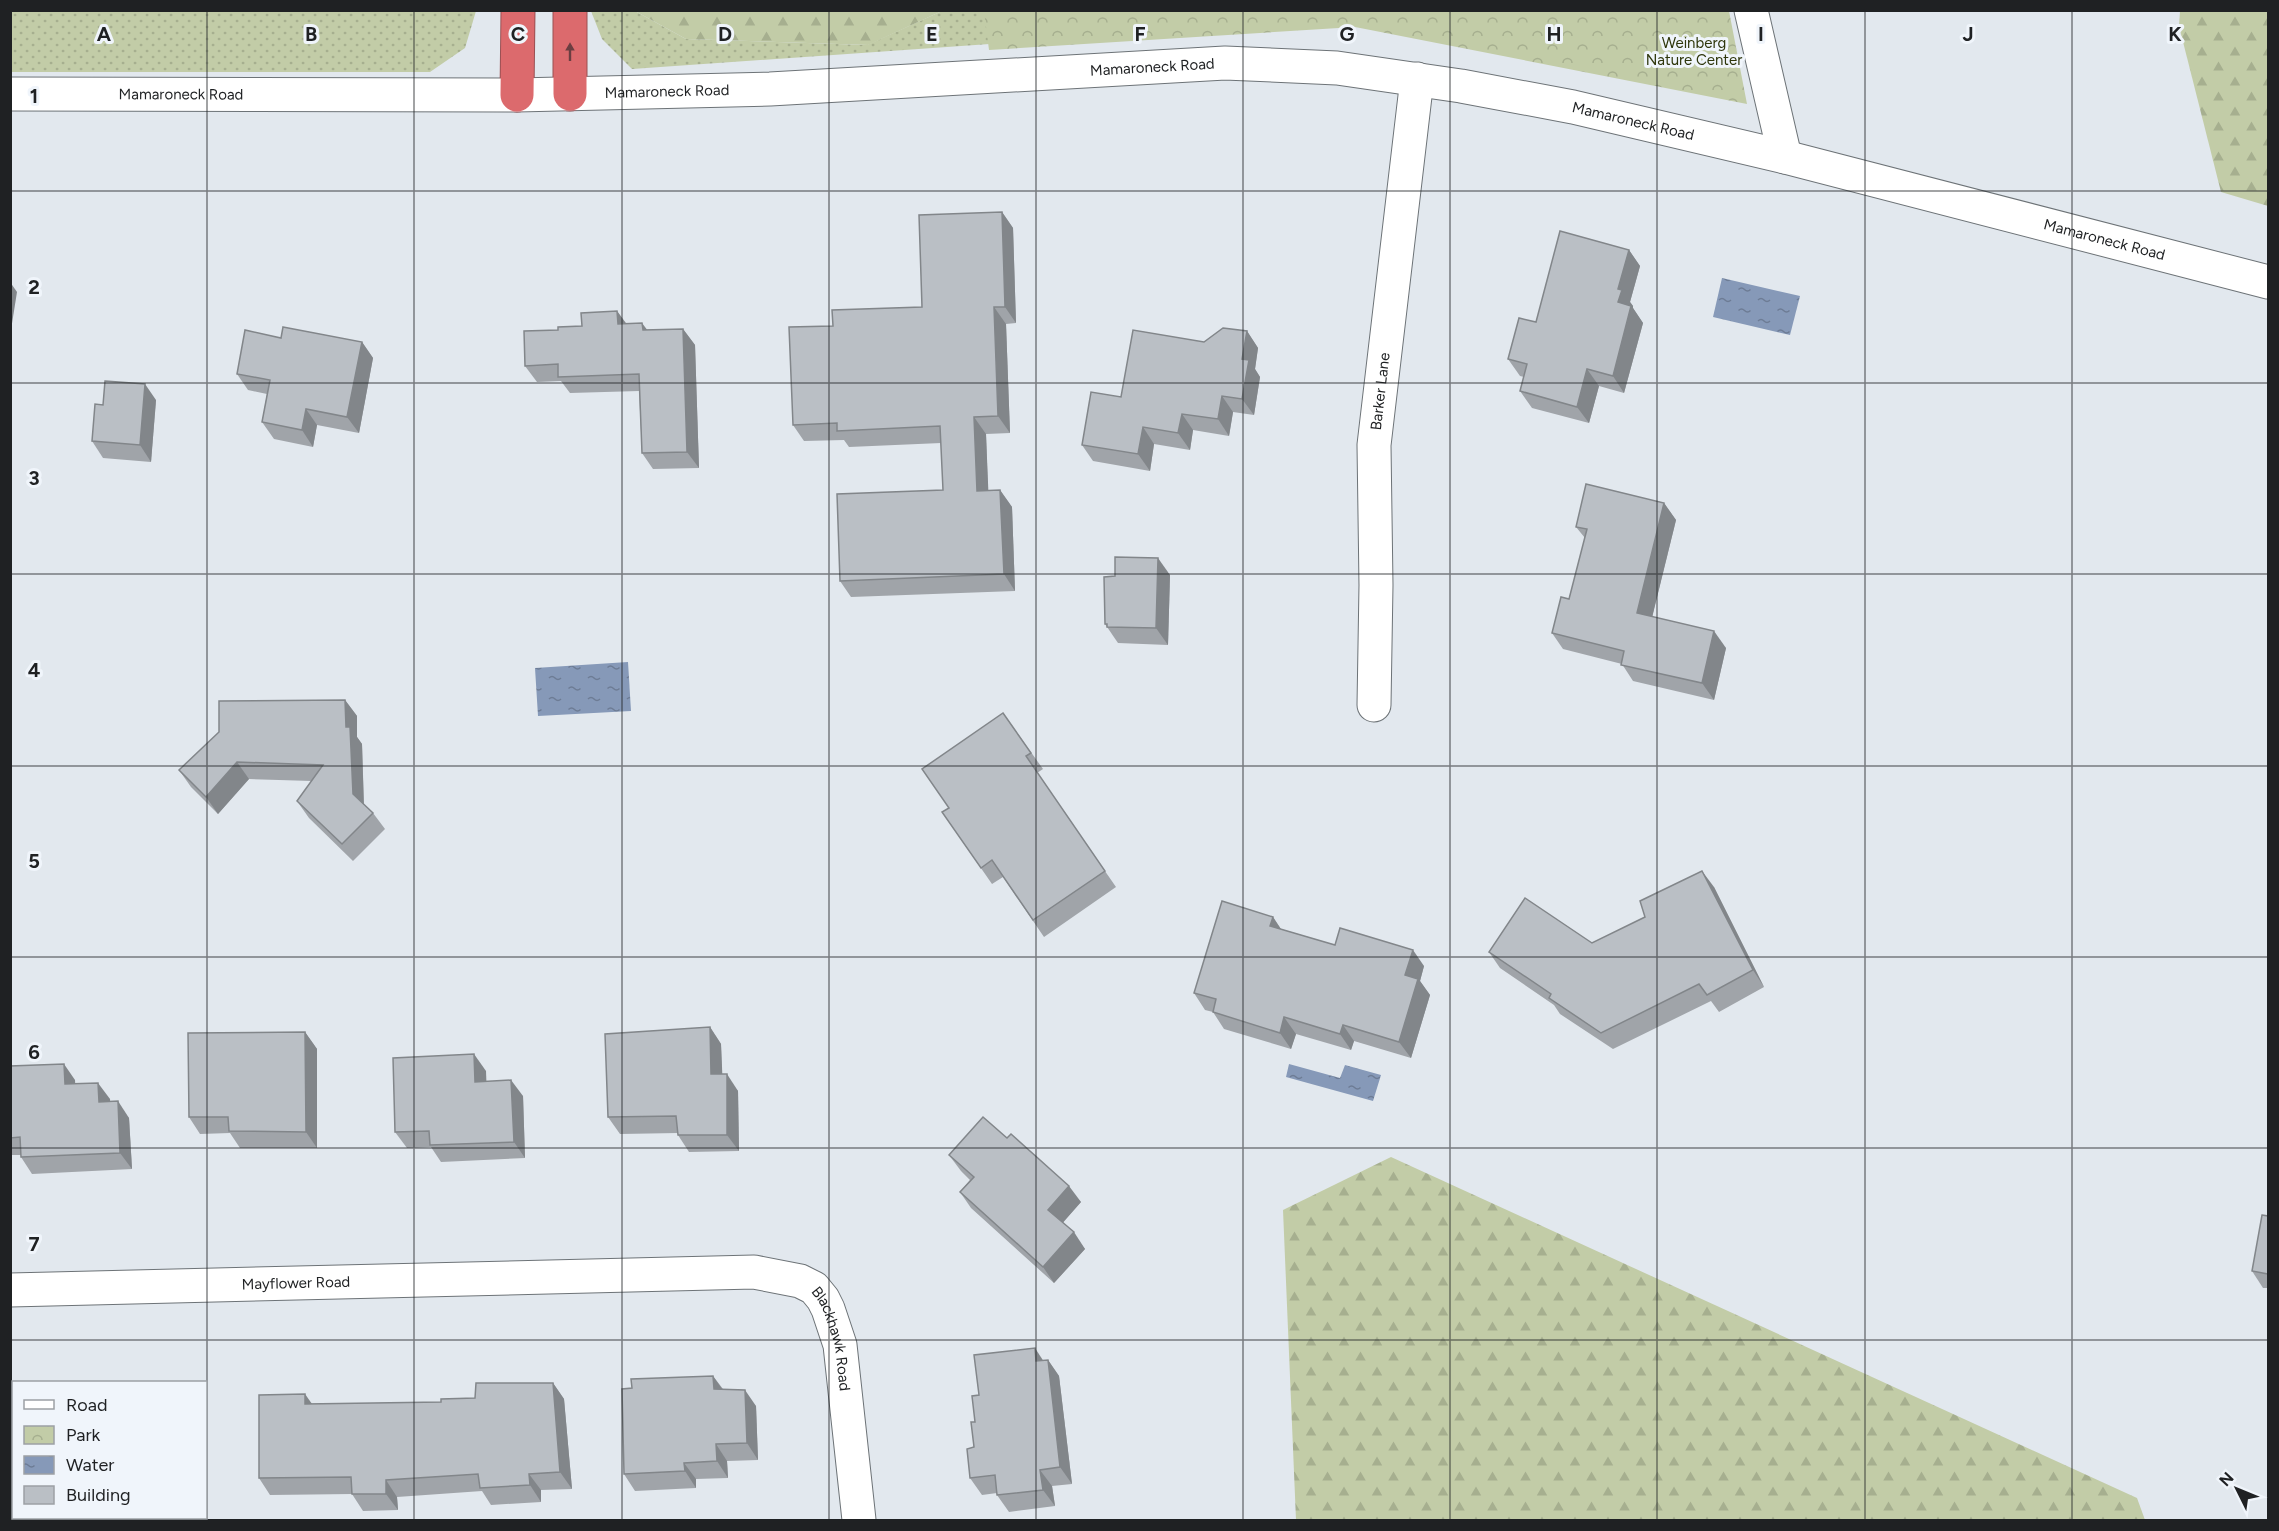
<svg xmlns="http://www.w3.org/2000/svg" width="2279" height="1531" font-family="Figtree,sans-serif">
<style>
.grass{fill:url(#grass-dots)}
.forest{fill:url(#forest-firs)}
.park{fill:url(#park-crowns)}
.water{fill:url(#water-ripples)}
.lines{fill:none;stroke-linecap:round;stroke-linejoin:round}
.minor-casing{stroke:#6d7377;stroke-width:35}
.highway-casing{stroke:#9a5053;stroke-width:35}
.minor{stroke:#fff;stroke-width:33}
.highway{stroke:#dc6a6d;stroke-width:33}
.wall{fill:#a0a4a9}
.shaded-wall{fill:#82868a}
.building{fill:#babfc5;stroke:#82868a;stroke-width:1.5}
.oneway{fill:#6b3e41}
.grid{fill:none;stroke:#1f2123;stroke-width:1.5;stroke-opacity:0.55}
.labels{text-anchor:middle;stroke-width:6;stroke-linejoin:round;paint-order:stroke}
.park-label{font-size:15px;fill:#2e360b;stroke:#f0f5fb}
.street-label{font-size:15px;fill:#1f2123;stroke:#f0f5fb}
.grid-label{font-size:20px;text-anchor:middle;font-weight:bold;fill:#1f2123;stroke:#f0f5fb;stroke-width:6;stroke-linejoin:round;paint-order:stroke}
</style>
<defs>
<pattern id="grass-dots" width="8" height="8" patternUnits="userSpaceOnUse" patternTransform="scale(1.5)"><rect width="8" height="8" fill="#c2cca7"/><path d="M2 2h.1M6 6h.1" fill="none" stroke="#a6af8f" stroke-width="1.8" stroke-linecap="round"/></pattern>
<pattern id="forest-firs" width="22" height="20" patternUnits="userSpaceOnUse" patternTransform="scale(1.5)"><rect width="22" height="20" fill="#c2cca7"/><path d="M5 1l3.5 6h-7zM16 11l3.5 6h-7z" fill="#a6af8f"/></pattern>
<pattern id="park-crowns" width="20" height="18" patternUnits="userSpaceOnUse" patternTransform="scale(1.5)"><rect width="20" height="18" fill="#c2cca7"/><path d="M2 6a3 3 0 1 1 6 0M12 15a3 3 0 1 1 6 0" fill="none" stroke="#a6af8f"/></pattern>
<pattern id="water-ripples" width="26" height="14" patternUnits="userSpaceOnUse" patternTransform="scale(1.5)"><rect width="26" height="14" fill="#8699b8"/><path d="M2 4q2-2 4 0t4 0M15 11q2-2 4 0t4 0" fill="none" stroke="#6d7c95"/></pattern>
</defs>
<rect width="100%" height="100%" fill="#e2e8ee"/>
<g class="grass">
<polygon points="11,11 476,11 465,48 430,72 11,72"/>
<polygon points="591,11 635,11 686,39 867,45 942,11 1036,11 1019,42 632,69 602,39"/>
</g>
<g class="forest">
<polygon points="635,11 942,11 868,45 686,39"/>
<polygon points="2180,11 2268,11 2268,206 2221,192 2179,26"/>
<polygon points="1391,1157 2137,1498 2145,1520 1296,1520 1283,1210"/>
</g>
<polygon class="park" points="984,11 1729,11 1747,104 1355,27 989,50"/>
<g class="water">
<polygon points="1722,278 1800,296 1790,335 1713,317"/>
<polygon points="628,662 631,711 538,716 535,668"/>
<polygon points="1289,1064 1340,1078 1345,1065 1381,1075 1373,1101 1286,1077"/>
</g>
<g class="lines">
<g class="minor-casing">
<g id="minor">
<polyline points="1751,10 1785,157"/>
<path id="s1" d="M10,94L517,95L770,89L1225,63L1337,68L1461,86L1573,107L1785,157L2268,282"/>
<path id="s2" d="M1374,705L1376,585L1374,445L1417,79"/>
<path id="s3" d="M10,1290L754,1272L800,1281L814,1288L823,1299L828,1309L840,1345L859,1520"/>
</g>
</g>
<g class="highway-casing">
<g id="highway">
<polyline points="570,94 570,10"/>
<polyline points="517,95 518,10"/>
</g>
</g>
<use href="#minor" class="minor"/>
<use href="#highway" class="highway"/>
</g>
<g class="wall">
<polygon points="1002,212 1013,228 1016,323 1006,324 1010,433 986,434 988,491 1000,490 1012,507 1015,591 851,597 840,581 943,490 941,443 849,447 844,440 804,441 793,425 833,326 922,307"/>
<polygon points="1629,250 1640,266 1630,302 1633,306 1633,308 1643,323 1624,393 1599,386 1589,423 1532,408 1520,391 1524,377 1520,376 1508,359 1536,322"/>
<polygon points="617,311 626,323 647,330 683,329 695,345 699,468 653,469 642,453 639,391 570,393 561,381 537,382 525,366 558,330 582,326"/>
<polygon points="1247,331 1258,348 1255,369 1260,377 1254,415 1233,412 1229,436 1193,430 1190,450 1154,444 1150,471 1093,461 1082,445 1121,397 1204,342"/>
<polygon points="281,338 362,342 373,358 359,433 317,425 313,447 274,439 262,422 267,394 248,390 237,374"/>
<polygon points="156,400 151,462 103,458 92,441 103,405"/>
<polygon points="1664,503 1676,520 1652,617 1726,648 1714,700 1633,681 1622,664 1563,649 1552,633 1569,599 1585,538 1576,527"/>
<polygon points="1170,575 1168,645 1118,643 1105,624"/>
<polygon points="345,700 357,716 357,737 362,744 364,805 373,813 385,829 353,861 309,818 297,801 312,781 249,779 218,814 191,787 179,770"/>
<polygon points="1003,713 1043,769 1037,773 1116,887 1044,937 1003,877 992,884 942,812 949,808"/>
<polygon points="1714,887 1764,987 1719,1012 1711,1001 1613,1049 1560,1014 1554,1005 1500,968 1489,952 1592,943"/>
<polygon points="1273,917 1281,929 1335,945 1424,966 1420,981 1430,995 1411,1058 1354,1041 1351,1050 1296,1034 1291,1049 1224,1029 1213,1012 1205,1010 1194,993"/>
<polygon points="710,1027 721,1044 722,1074 738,1091 739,1151 689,1152 678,1135 678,1133 620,1134 608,1117"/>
<polygon points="305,1032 317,1049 317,1148 240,1148 230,1133 200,1134 189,1117"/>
<polygon points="10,1066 75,1080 75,1084 110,1099 110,1102 129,1118 132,1169 32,1174 21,1157 21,1155 10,1155"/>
<polygon points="486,1071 486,1081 523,1096 525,1158 441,1162 431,1147 407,1148 395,1132"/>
<polygon points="1007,1138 1081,1202 1063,1222 1085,1249 1054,1283 971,1208 960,1192 970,1180 961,1171 949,1155"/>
<polygon points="2268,1216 2268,1288 2263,1288 2252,1271"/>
<polygon points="1043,1360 1048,1360 1059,1376 1072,1484 1052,1486 1055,1506 1009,1512 997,1495 997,1493 982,1495 970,1478 974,1447 975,1422 979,1395"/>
<polygon points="713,1376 723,1389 756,1406 758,1460 727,1461 728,1478 696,1479 696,1488 635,1491 624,1474 632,1388"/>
<polygon points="553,1383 564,1399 572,1489 541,1490 541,1502 491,1505 482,1491 397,1497 398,1510 363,1511 352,1494 270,1495 259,1478 312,1404 441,1402 475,1398"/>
<polygon points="10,1438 14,1442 14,1517 10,1517"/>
<polygon points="118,1518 156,1518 156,1521 120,1521"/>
</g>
<g class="shaded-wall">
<polygon points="1002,212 1013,228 1016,323 1005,307"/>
<polygon points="1629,250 1640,266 1630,302 1633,306 1633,308 1643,323 1624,393 1613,376 1618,289"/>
<polygon points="10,282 17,292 10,336"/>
<polygon points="994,307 1006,324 1010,433 998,416"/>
<polygon points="617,311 629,328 618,324"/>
<polygon points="642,323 654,339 643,330"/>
<polygon points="683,329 695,345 699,468 687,452"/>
<polygon points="1247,331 1258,348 1255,369 1260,377 1254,415 1242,399 1242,359"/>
<polygon points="362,342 373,358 359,433 347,417"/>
<polygon points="1587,369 1599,386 1589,423 1577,407"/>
<polygon points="145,384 156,400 151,462 140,445"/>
<polygon points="1222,396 1233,412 1229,436 1218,419"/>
<polygon points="306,409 317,425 313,447 302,430"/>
<polygon points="1182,414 1193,430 1190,450 1178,433"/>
<polygon points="974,417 986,434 989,507 977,491"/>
<polygon points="1143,427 1154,444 1150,471 1138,454"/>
<polygon points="1000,490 1012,507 1015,591 1004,574"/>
<polygon points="1664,503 1676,520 1649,630 1637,613"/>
<polygon points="1158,558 1170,575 1168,645 1156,628"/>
<polygon points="1714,631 1726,648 1714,700 1702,683"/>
<polygon points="345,700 357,716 357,737 362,744 364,811 353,794 346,727"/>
<polygon points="237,762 249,779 218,814 206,797"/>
<polygon points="1702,871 1714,887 1764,987 1753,970"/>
<polygon points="1273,917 1284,934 1270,926"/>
<polygon points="1413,950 1424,966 1420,981 1430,995 1411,1058 1399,1042 1405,975"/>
<polygon points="1284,1017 1296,1034 1291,1049 1280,1033"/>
<polygon points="1343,1025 1354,1041 1351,1050 1340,1034"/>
<polygon points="710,1027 721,1044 723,1090 711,1074"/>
<polygon points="305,1032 317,1049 317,1148 306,1132"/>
<polygon points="474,1054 486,1071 487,1098 475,1082"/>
<polygon points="64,1064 75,1080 76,1101 65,1084"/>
<polygon points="727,1074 738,1091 739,1151 727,1135"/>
<polygon points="511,1080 523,1096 525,1158 514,1142"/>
<polygon points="98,1083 110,1099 111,1119 99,1102"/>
<polygon points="118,1101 129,1118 132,1169 120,1153"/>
<polygon points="1069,1186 1081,1202 1060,1226 1048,1210"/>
<polygon points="1074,1232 1085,1249 1054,1283 1043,1267"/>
<polygon points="1035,1348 1046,1365 1036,1361"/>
<polygon points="1048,1360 1059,1376 1072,1484 1060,1467"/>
<polygon points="713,1376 725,1393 714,1389"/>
<polygon points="553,1383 564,1399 572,1489 560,1472"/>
<polygon points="745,1390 756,1406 758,1460 747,1443"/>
<polygon points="305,1394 317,1411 305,1404"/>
<polygon points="10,1438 14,1442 14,1505 10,1501"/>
<polygon points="716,1444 727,1461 728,1478 717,1461"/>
<polygon points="684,1463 696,1479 696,1488 685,1471"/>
<polygon points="1040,1470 1052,1486 1055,1506 1043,1490"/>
<polygon points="529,1474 541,1490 541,1502 530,1485"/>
<polygon points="386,1480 397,1497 398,1510 386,1494"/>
<polygon points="150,1518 156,1518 156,1521 153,1521"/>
</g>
<g class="building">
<polygon points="1002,212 1005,307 994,307 998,416 974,417 977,491 1000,490 1004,574 840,581 837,494 943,490 940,426 837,431 837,423 793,425 789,327 833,326 832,310 922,307 919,215"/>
<polygon points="1560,231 1629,250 1618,289 1622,290 1618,302 1631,306 1613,376 1587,369 1577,407 1520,391 1527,364 1508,359 1519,318 1536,322"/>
<polygon points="617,311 618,324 642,323 643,330 683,329 687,452 642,453 639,374 558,377 558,364 525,366 524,331 558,330 558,327 582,326 581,313"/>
<polygon points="283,327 362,342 347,417 306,409 302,430 262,422 270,380 237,374 245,330 281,338"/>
<polygon points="1223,328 1247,331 1242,359 1249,360 1242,399 1222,396 1218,419 1182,414 1178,433 1143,427 1138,454 1082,445 1091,392 1121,397 1133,330 1204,342"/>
<polygon points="105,381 145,384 140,445 92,441 95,404 103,405"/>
<polygon points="1586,484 1664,503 1637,613 1714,631 1702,683 1621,665 1624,651 1552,633 1561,597 1569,599 1587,529 1576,527"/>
<polygon points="1115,557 1158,558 1156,628 1107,627 1107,624 1105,624 1104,577 1115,576"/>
<polygon points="345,700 346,727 350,727 353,794 373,813 342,844 297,801 323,765 237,762 206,797 179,770 219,732 219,701"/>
<polygon points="1003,713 1031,753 1026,756 1105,871 1033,920 992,860 981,868 942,812 949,808 922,769"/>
<polygon points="1702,871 1753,970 1707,995 1699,984 1601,1033 1549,998 1551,994 1489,952 1525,898 1592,943 1645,917 1640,901"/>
<polygon points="1222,901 1273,917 1270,926 1335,945 1340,928 1413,950 1405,975 1418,979 1399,1042 1343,1025 1340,1034 1284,1017 1280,1033 1213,1012 1216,999 1194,993"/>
<polygon points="710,1027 711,1074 727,1074 727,1135 678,1135 676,1116 608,1117 605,1034"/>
<polygon points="305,1032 306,1132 229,1131 228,1117 189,1117 188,1033"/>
<polygon points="474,1054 475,1082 511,1080 514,1142 430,1145 429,1131 395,1132 393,1058"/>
<polygon points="64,1064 65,1084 98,1083 99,1102 118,1101 120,1153 21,1157 20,1137 10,1138 10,1066"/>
<polygon points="983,1117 1007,1138 1011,1134 1069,1186 1048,1210 1074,1232 1043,1267 960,1192 974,1177 949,1155"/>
<polygon points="2262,1215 2268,1216 2268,1274 2252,1271"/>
<polygon points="1035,1348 1036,1361 1048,1360 1060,1467 1040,1470 1043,1490 997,1495 995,1475 970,1478 967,1449 974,1447 971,1422 975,1422 972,1396 979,1395 974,1355"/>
<polygon points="713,1376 714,1389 745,1390 747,1443 716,1444 717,1461 684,1463 685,1471 624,1474 622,1389 632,1388 631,1379"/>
<polygon points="476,1383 553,1383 560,1472 529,1474 530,1485 480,1488 478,1474 386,1480 386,1494 352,1494 351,1477 259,1478 259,1395 305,1394 305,1404 441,1402 441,1399 475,1398"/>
</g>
<defs><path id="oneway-solid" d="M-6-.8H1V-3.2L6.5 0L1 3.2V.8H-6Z" transform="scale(1.5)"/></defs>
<use class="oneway" href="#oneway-solid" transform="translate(570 52) rotate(-90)"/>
<path class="grid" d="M207,10V1520M414,10V1520M622,10V1520M829,10V1520M1036,10V1520M1243,10V1520M1450,10V1520M1657,10V1520M1865,10V1520M2072,10V1520M10,191H2268M10,383H2268M10,574H2268M10,766H2268M10,957H2268M10,1148H2268M10,1340H2268"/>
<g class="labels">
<g class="park-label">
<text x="1694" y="48">Weinberg<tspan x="1694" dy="17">Nature Center</tspan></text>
</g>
<g class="street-label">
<text dy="5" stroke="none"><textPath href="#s1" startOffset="1143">Mamaroneck Road</textPath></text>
<text dy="5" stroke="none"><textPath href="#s1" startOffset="657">Mamaroneck Road</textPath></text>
<text dy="5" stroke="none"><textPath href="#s1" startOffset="171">Mamaroneck Road</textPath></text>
<text dy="5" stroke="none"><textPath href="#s1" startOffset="1629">Mamaroneck Road</textPath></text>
<text dy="5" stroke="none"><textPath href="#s1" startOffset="2115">Mamaroneck Road</textPath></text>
<text dy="5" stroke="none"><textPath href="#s2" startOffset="314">Barker Lane</textPath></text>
<text dy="5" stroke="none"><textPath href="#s3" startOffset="286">Mayflower Road</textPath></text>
<text dy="5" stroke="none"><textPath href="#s3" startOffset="862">Blackhawk Road</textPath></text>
</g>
</g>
<g class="grid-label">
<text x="104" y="41">A</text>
<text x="311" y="41">B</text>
<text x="518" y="41">C</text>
<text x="725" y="41">D</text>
<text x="932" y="41">E</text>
<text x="1140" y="41">F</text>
<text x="1347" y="41">G</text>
<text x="1554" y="41">H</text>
<text x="1761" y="41">I</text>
<text x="1968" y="41">J</text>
<text x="2175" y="41">K</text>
<text x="34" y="103">1</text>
<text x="34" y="294">2</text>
<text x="34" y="485">3</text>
<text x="34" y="677">4</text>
<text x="34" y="868">5</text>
<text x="34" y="1059">6</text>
<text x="34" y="1251">7</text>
</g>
<rect width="2279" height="1531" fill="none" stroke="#1f2123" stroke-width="24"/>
<rect x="12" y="1381" width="195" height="138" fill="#f0f5fb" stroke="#9ca0a5" stroke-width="1.5"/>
<rect x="24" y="1400" width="30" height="9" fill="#ffffff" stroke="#9ca0a5" stroke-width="1.5"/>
<text x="66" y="1411" font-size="18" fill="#1f2123">Road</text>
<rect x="24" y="1426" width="30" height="18" fill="url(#park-crowns)" stroke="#9ca0a5" stroke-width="1.5"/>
<text x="66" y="1441" font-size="18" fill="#1f2123">Park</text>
<rect x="24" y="1456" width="30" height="18" fill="url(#water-ripples)" stroke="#9ca0a5" stroke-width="1.5"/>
<text x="66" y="1471" font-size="18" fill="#1f2123">Water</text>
<rect x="24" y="1486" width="30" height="18" fill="#babfc5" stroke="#9ca0a5" stroke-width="1.5"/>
<text x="66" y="1501" font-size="18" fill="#1f2123">Building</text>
<g transform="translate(2237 1489) rotate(313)" stroke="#f0f5fb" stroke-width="4.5" paint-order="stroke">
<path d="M0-4.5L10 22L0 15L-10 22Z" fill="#1f2123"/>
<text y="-9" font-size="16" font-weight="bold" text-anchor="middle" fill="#1f2123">N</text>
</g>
</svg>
